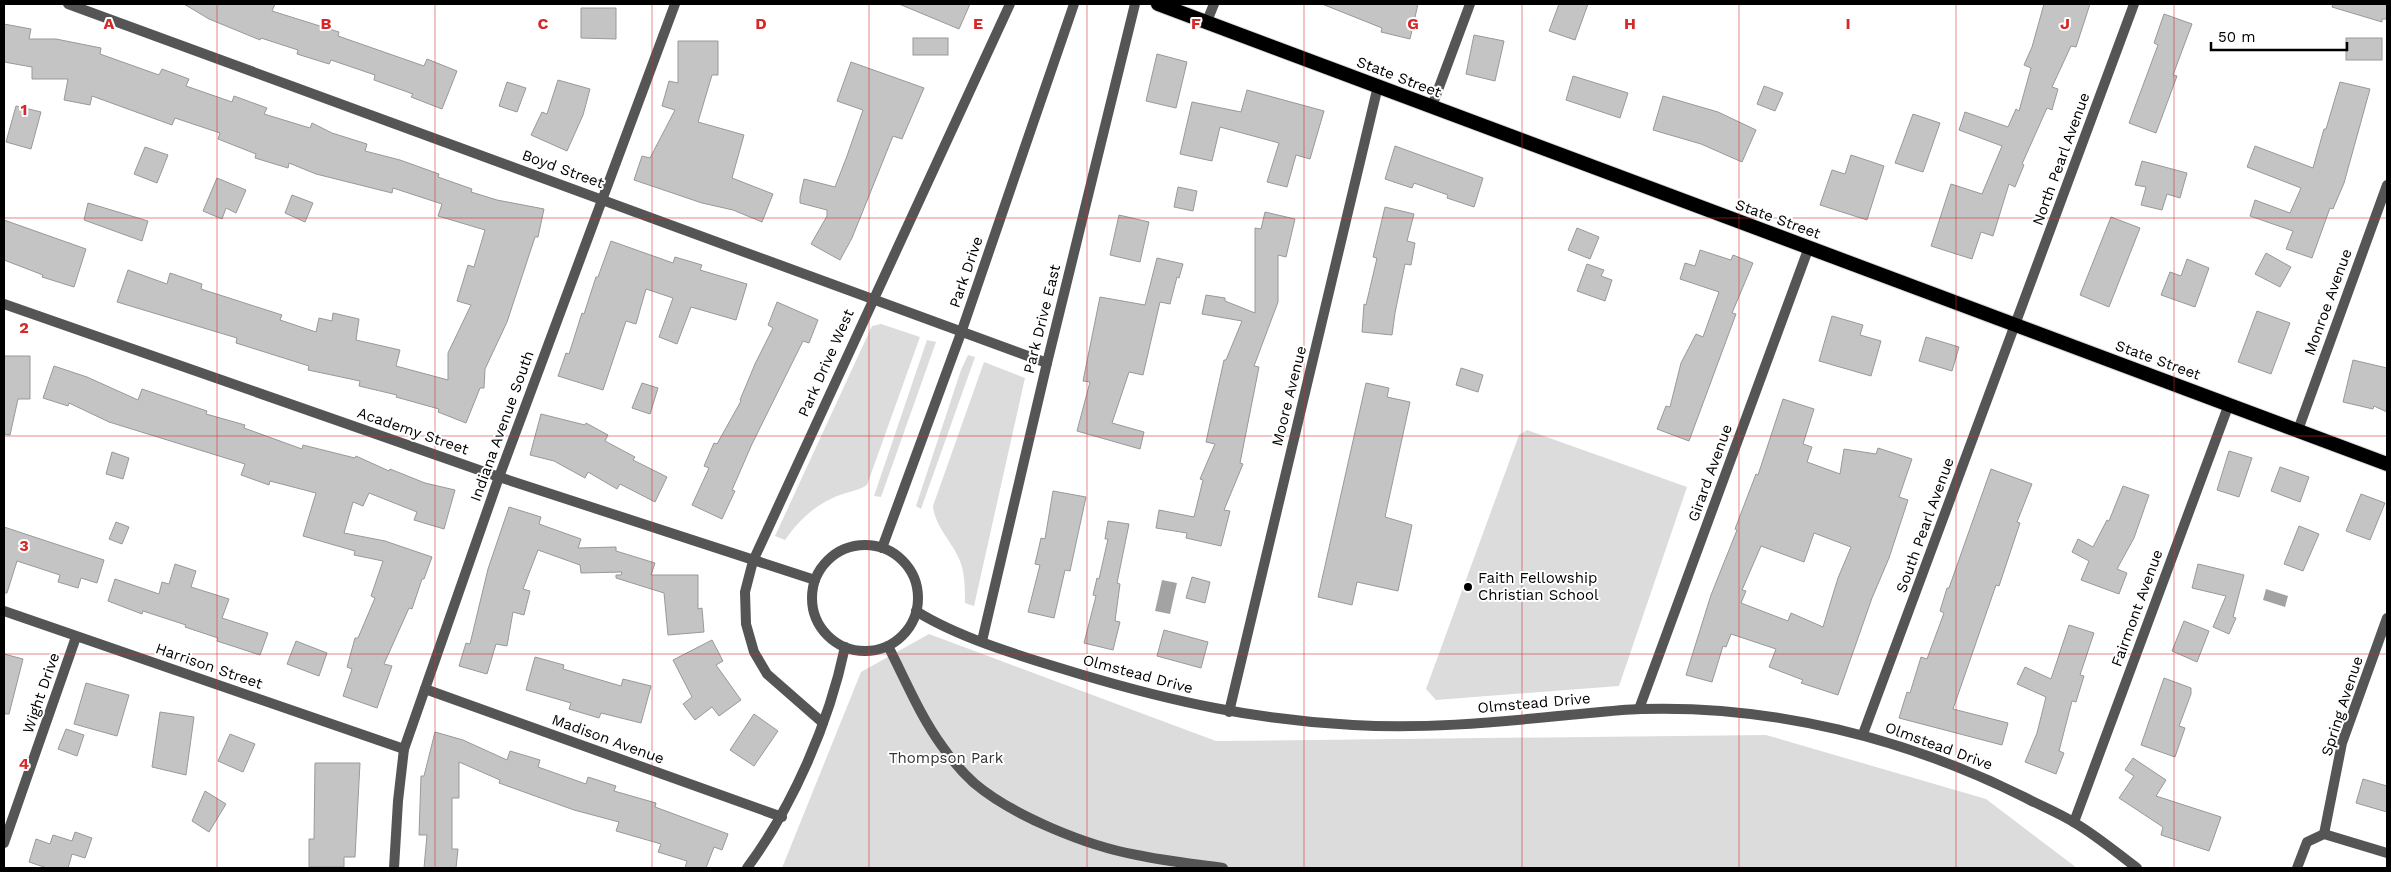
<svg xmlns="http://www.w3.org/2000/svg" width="2391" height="872" font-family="'Work Sans',sans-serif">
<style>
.green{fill:#dcdcdc}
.water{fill:#a3a3a3}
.building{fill:#c4c4c4;stroke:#999;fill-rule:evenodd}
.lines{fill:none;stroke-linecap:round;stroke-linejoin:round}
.trunk-casing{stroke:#dbdbdb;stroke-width:16}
.minor{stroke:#555;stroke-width:10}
.tertiary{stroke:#555;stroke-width:10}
.trunk{stroke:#000;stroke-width:14}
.grid{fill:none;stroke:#d62828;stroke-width:1;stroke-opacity:0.55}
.poi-dot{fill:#000;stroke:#fff;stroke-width:2}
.labels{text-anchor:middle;stroke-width:4;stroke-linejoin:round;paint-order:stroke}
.street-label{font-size:15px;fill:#000;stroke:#fff}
.poi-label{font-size:15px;fill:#000;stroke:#fff;text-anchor:start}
.park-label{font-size:15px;fill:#333;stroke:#fff}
.grid-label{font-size:16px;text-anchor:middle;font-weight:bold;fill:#d62828;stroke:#fff;stroke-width:4;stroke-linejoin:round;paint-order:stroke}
</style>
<rect width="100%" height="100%" fill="#fff"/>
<g class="green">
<path d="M881,324L920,337L867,485C858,491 847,492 837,496C815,505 798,521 785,540L775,536L872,326Z"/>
<polygon points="927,340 936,342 881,497 874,496"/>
<polygon points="968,355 975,357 921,509 916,506 961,370"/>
<path d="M984,362L1025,378L974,606L965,603C965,589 965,574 960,561C952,541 935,527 933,506Z"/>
<polygon points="1527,430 1687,487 1619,686 1436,700 1426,689 1519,435"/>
<polygon points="929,634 1216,741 1766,735 1986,799 2077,868 782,868 861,672"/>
</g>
<g class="water">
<polygon points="1162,580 1177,583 1170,614 1155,611"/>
<polygon points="2266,589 2288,596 2285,607 2263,600"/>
</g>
<g class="building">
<polygon points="184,4 275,4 272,11 339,32 338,36 424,66 427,59 457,71 442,109 411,97 413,94 374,80 375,75 331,60 329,64 297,54 298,50 261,38 260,40 209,19"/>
<polygon points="899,4 970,4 959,29"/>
<polygon points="1322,4 1418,4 1410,39 1381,32 1382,28"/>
<polygon points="1559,4 1588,4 1575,40 1549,31"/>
<polygon points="2044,4 2090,4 2076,47 2071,46 2052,87 2058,89 2052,110 2047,108 2022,164 2024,165 2015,187 2009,184 1993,236 1981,232 1972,259 1931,246 1951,184 1982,194 2002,146 1959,130 1965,112 2008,127 2016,109 2019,111 2031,68 2024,65 2032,47"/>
<polygon points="2333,4 2387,4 2387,19 2382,19 2382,22 2332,7"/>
<polygon points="581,8 616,8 616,39 581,38"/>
<polygon points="2164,14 2192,24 2173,75 2177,76 2156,133 2129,123 2158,45 2154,43"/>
<polygon points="4,24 31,29 29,39 56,39 101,48 100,54 159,75 162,69 189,79 186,86 232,102 234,96 267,108 264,114 310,128 312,123 332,133 367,144 365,151 400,160 439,174 438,177 472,189 471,192 497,200 544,209 538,237 535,237 507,322 485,369 484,388 480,388 466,423 438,412 439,409 396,397 397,395 359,386 360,381 308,370 309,366 236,343 237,338 117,302 128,270 167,284 170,273 202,284 201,289 282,315 280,320 316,332 319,318 332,321 333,313 359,319 356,340 400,350 396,366 448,380 448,353 471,305 457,301 468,265 474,267 485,230 438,216 442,204 393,188 392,193 316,174 289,163 288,168 255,158 256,154 218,139 220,133 175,118 172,125 92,96 90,105 64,100 68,79 32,79 32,67 4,62"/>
<polygon points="1474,35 1504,41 1495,81 1466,74"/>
<rect x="913" y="38" width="35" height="17"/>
<rect x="2346" y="38" width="36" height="22"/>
<polygon points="678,41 718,41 718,75 712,75 698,122 744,135 732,178 773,194 762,222 733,210 702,203 634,180 642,156 650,158 675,110 662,106 669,81 678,83"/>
<polygon points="1157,54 1187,62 1176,108 1146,101"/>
<polygon points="851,62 924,88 902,139 893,136 852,238 840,260 811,244 827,216 827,210 800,203 800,197 804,179 835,187 847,156 863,110 837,101"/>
<polygon points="1573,76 1628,93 1620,118 1566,100"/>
<polygon points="558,80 590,89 583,115 567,151 531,135 542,112 547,114"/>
<polygon points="507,82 526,88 517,112 499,106"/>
<polygon points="2340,82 2370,89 2344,183 2333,209 2330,208 2312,258 2286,249 2293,231 2250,216 2255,200 2290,213 2301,188 2247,167 2255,146 2313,168 2324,129 2326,129"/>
<polygon points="1764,86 1783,93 1775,111 1757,104"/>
<polygon points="1247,90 1324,111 1310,159 1296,155 1287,187 1267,182 1279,143 1220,127 1212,161 1180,154 1192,102 1241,112"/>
<polygon points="1663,96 1718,112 1756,130 1742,162 1701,144 1653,130"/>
<polygon points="16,106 41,112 31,149 6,142"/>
<polygon points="1913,114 1940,123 1923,172 1895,163"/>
<polygon points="1395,146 1483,178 1474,207 1447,198 1448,195 1414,183 1412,188 1385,179"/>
<polygon points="145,147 168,155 157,183 134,174"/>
<polygon points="1851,155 1884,166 1867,220 1820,205 1832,170 1845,174"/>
<polygon points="2142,161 2187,173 2180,198 2167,194 2162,210 2141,205 2146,187 2135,185"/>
<polygon points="217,178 246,190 236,213 226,208 222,219 203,211"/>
<polygon points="1178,187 1197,191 1193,211 1174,207"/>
<polygon points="292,195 313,203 305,222 285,213"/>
<polygon points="88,203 148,221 142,241 84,220"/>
<polygon points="1385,207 1414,214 1407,241 1415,243 1411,265 1405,264 1395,313 1392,335 1362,332 1364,304 1366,305 1377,258 1373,257"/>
<polygon points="1265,212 1295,219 1286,257 1278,255 1278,302 1254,366 1259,367 1240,463 1243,464 1224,510 1230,511 1221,546 1186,538 1187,533 1156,528 1159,510 1194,517 1203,480 1200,479 1215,444 1206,442 1224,360 1226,360 1242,321 1202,314 1206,295 1225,298 1225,301 1255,313 1255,228 1261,229"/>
<polygon points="1119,215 1149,222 1140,262 1110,255"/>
<polygon points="2111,217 2140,228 2109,307 2080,295"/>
<polygon points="4,220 86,249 74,287 42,277 43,275 4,260"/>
<polygon points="1577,228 1599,237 1590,259 1568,250"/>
<polygon points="611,241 673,263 675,257 702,265 700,270 747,284 736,320 691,307 677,344 659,337 673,298 646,289 636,324 626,321 603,390 558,376 566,353 569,354 582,313 584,314 596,277 598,277"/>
<polygon points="1700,250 1731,260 1733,255 1753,263 1732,313 1736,314 1689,441 1657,429 1666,406 1670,407 1681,363 1696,334 1703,337 1719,292 1680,279 1685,263 1695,266"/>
<polygon points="2266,253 2291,267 2280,287 2255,274"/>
<polygon points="1157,258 1183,264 1179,278 1177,277 1170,304 1160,302 1143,375 1129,372 1112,423 1144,432 1140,449 1077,431 1090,382 1083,381 1100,297 1145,305"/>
<polygon points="2187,259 2209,268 2195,307 2161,295 2170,272 2181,276"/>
<polygon points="1587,264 1604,270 1601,276 1612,280 1605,301 1577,291"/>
<polygon points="777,302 818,320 809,343 803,341 752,444 732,490 735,491 722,519 692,505 709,468 704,466 714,443 717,444 741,401 740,400 755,364 773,328 768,325"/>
<polygon points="2257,311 2290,323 2271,374 2238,362"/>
<polygon points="1832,316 1863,325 1860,335 1881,341 1871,376 1819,361"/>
<polygon points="1926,337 1959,347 1952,371 1919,361"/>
<polygon points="4,356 30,356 30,399 18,399 10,435 4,434"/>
<polygon points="2353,360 2387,368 2387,412 2374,406 2373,409 2343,402"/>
<polygon points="54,366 87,377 138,400 142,389 207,411 206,414 245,425 244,428 302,449 303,445 355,458 356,456 389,471 390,469 425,483 455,490 444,529 414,520 417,512 369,493 363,506 353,502 344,533 385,541 432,557 424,579 422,579 412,609 409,608 384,664 392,666 377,708 343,696 352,669 347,667 355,638 358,638 375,598 371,596 383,561 354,555 355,551 303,536 316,493 270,481 269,485 241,475 245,464 109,422 69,403 68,406 43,398"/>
<polygon points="1461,368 1483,375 1478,392 1456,385"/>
<polygon points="642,383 658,388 650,414 632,408"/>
<polygon points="1366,383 1389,388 1387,397 1410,402 1385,517 1412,525 1398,591 1357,582 1352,605 1318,597"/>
<path d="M1783,399L1814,409L1803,444L1812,447L1807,462L1840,474L1844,449L1876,454L1878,448L1912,459L1899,497L1908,500L1889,558L1872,598L1838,695L1801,683L1803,680L1769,667L1776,649L1731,634L1726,647L1723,646L1712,682L1686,675L1711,595L1737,530L1735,529L1756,474L1758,475ZM1814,533L1851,547L1838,578L1823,627L1791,613L1788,621L1741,603L1746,591L1742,590L1761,546L1804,562Z"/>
<polygon points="541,414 585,425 586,423 608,435 605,441 635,457 633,460 667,477 655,502 620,484 617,489 588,472 585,478 554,461 530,455"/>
<polygon points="2229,451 2252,458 2239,497 2217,490"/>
<polygon points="112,452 129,458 123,479 106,474"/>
<polygon points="2280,467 2309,477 2300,502 2271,491"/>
<polygon points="1991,469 2032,484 2017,522 2020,523 1999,586 1996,585 1953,709 2008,723 2002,745 1899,718 1907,692 1910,693 1921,657 1927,659 1944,613 1940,611 1947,588 1949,588"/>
<polygon points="2123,486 2149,495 2134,538 2117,569 2127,573 2119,594 2081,580 2089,561 2072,552 2078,539 2093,547 2107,520 2109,521"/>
<polygon points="1053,491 1086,497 1070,571 1065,570 1054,618 1028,612 1040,565 1035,564 1041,538 1045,539"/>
<polygon points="2361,494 2385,503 2370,540 2346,531"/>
<polygon points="509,507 541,517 539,524 581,539 578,548 616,547 616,551 655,563 651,575 698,575 698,609 702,608 704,632 668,635 664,593 616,578 616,575 621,575 622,572 581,573 580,565 538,550 523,589 530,591 524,615 513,612 507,646 496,644 487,674 459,666 466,643 470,644 488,569"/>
<polygon points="1108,521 1129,524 1117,583 1120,584 1115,621 1120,622 1113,650 1084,643 1096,596 1093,595 1097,578 1099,579 1108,539 1105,539"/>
<polygon points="116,522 129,527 122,544 109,539"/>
<polygon points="2299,526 2319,534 2303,571 2284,564"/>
<polygon points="4,527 104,560 97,583 81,578 78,588 58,582 60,575 17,561 7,593 4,593"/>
<polygon points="175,564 196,571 191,587 229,599 222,618 268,633 260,655 217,641 218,638 185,627 186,625 143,611 142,614 108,601 115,579 159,594 162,582 169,584"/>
<polygon points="2198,564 2244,575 2233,617 2236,618 2229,634 2213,627 2226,596 2192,588"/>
<polygon points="1192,577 1210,582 1205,603 1186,598"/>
<polygon points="2184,621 2209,631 2197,662 2172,651"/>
<polygon points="2069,625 2094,633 2080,675 2084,676 2076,702 2072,701 2059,751 2064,753 2056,774 2025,762 2037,733 2046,697 2017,684 2025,667 2051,679"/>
<polygon points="1164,630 1208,642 1201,668 1157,656"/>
<polygon points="712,640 723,661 716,665 741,700 719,716 712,707 695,720 683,704 692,697 673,660"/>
<polygon points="296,641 327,653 319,676 287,664"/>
<polygon points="4,654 23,659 9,714 4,714"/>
<polygon points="535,657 564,665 563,669 621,686 623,679 651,686 641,723 601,713 599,718 569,709 571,703 526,690"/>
<polygon points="2164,678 2191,688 2191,694 2179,726 2185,728 2175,757 2141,745"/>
<polygon points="86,683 129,695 117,736 74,724"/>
<polygon points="160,712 194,717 186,775 152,767"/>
<polygon points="754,714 778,731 754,766 730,750"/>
<polygon points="66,729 84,735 77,756 58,749"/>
<polygon points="435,732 463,740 507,760 510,751 540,760 538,767 586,784 588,777 616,786 614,791 656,803 655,807 728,834 722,850 714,847 706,868 685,868 687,861 658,852 661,844 616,831 619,822 574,810 499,783 500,780 459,762 459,798 452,798 452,849 458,849 456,868 424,868 427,835 419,835 421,776 424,776"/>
<polygon points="230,734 255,744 243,772 218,761"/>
<polygon points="2133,758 2166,780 2156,796 2221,817 2209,851 2161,835 2163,827 2119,798 2134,776 2125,770"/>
<polygon points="315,763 360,763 355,857 344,857 344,867 309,867 309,839 314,839"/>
<polygon points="2363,779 2387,786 2387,812 2356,803"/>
<polygon points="205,791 226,804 209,832 192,821"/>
<polygon points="75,832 92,838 85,858 72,854 68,868 47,868 29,862 36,839 50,844 53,835 72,841"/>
</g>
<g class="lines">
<g class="trunk-casing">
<polyline id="trunk" points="1158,4 2387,464"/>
</g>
<g class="minor">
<polyline points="68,4 1047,363"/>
<polyline points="1207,21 1214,4"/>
<polyline points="1432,106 1470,4"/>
<polyline points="4,304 499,477 815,580"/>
<polyline points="2298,430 2387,185"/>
<polyline points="4,611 404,749"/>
<path d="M916,611C962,640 1031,659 1083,675C1174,702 1257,720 1353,725C1421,729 1490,723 1558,716C1585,714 1613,710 1641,709C1773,705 1906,738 2024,797C2041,806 2059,813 2075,823C2097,836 2117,853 2137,868"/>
<polyline points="982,641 1047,363 1135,4"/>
<path d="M888,646C905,679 920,716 942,746C951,759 963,773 974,783C1013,816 1087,846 1137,855C1165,861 1195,864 1223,868"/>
<polyline points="425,689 782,817"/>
<polyline points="1639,709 1809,247"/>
<polyline points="1229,712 1378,86"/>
<polyline points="823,723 767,674 754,652 746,624 745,592 753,561 1010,4"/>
<polyline points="1863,734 2134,4"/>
<polyline points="2074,822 2229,404"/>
<polyline points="2324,834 2342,743 2387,618"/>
<polyline points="4,843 76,637"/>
<polyline points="394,868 398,801 404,749 499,477 675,4"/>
<polyline points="2297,868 2307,842 2324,834 2387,853"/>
</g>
<g class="tertiary">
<circle cx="865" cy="598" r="53"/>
<polyline points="882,548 961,333 1074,4"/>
<path d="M747,868C793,806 829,723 845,647"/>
</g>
<use href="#trunk" class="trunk"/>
</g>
<path class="grid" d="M217,4V868M435,4V868M652,4V868M869,4V868M1087,4V868M1304,4V868M1522,4V868M1739,4V868M1956,4V868M2174,4V868M4,218H2387M4,436H2387M4,654H2387"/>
<circle class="poi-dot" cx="1468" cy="587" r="5"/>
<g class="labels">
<g class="street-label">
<text transform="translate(1399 77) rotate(21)" y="5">State Street</text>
<text transform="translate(2061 159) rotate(-70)" y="5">North Pearl Avenue</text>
<text transform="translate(563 169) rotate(20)" y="5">Boyd Street</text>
<text transform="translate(1778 219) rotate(20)" y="5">State Street</text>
<text transform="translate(966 272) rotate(-71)" y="5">Park Drive</text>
<text transform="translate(2328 302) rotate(-70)" y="5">Monroe Avenue</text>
<text transform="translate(1042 319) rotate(-76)" y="5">Park Drive East</text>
<text transform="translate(2158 360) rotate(20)" y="5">State Street</text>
<text transform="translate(826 363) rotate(-66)" y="5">Park Drive West</text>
<text transform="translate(1289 396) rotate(-76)" y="5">Moore Avenue</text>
<text transform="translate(502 426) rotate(-70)" y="5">Indiana Avenue South</text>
<text transform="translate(413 431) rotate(19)" y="5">Academy Street</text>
<text transform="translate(1710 473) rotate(-70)" y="5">Girard Avenue</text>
<text transform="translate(1925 525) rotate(-70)" y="5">South Pearl Avenue</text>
<text transform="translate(2137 608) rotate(-70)" y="5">Fairmont Avenue</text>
<text transform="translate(209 666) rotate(19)" y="5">Harrison Street</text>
<text transform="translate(1138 674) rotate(15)" y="5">Olmstead Drive</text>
<text transform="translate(41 693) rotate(-71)" y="5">Wight Drive</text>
<text transform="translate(1534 703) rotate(-5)" y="5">Olmstead Drive</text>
<text transform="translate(2342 706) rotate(-72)" y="5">Spring Avenue</text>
<text transform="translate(608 739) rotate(20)" y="5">Madison Avenue</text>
<text transform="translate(1939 746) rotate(20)" y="5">Olmstead Drive</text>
</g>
<g class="poi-label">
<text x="1478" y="583">Faith Fellowship<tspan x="1478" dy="17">Christian School</tspan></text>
</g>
<g class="park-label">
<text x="946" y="763">Thompson Park</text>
</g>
</g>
<g class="grid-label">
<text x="109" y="29">A</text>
<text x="326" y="29">B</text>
<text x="543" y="29">C</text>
<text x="761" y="29">D</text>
<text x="978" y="29">E</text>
<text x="1196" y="29">F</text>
<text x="1413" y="29">G</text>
<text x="1630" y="29">H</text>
<text x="1848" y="29">I</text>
<text x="2065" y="29">J</text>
<text x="24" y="115">1</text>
<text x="24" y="333">2</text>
<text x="24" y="551">3</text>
<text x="24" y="769">4</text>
</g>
<rect width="2391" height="872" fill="none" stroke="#000000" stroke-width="10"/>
<path d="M2211 42v8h136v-8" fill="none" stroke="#000000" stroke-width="2.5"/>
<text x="2218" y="42" font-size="15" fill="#000000" stroke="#ffffff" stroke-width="4" paint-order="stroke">50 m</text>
</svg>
